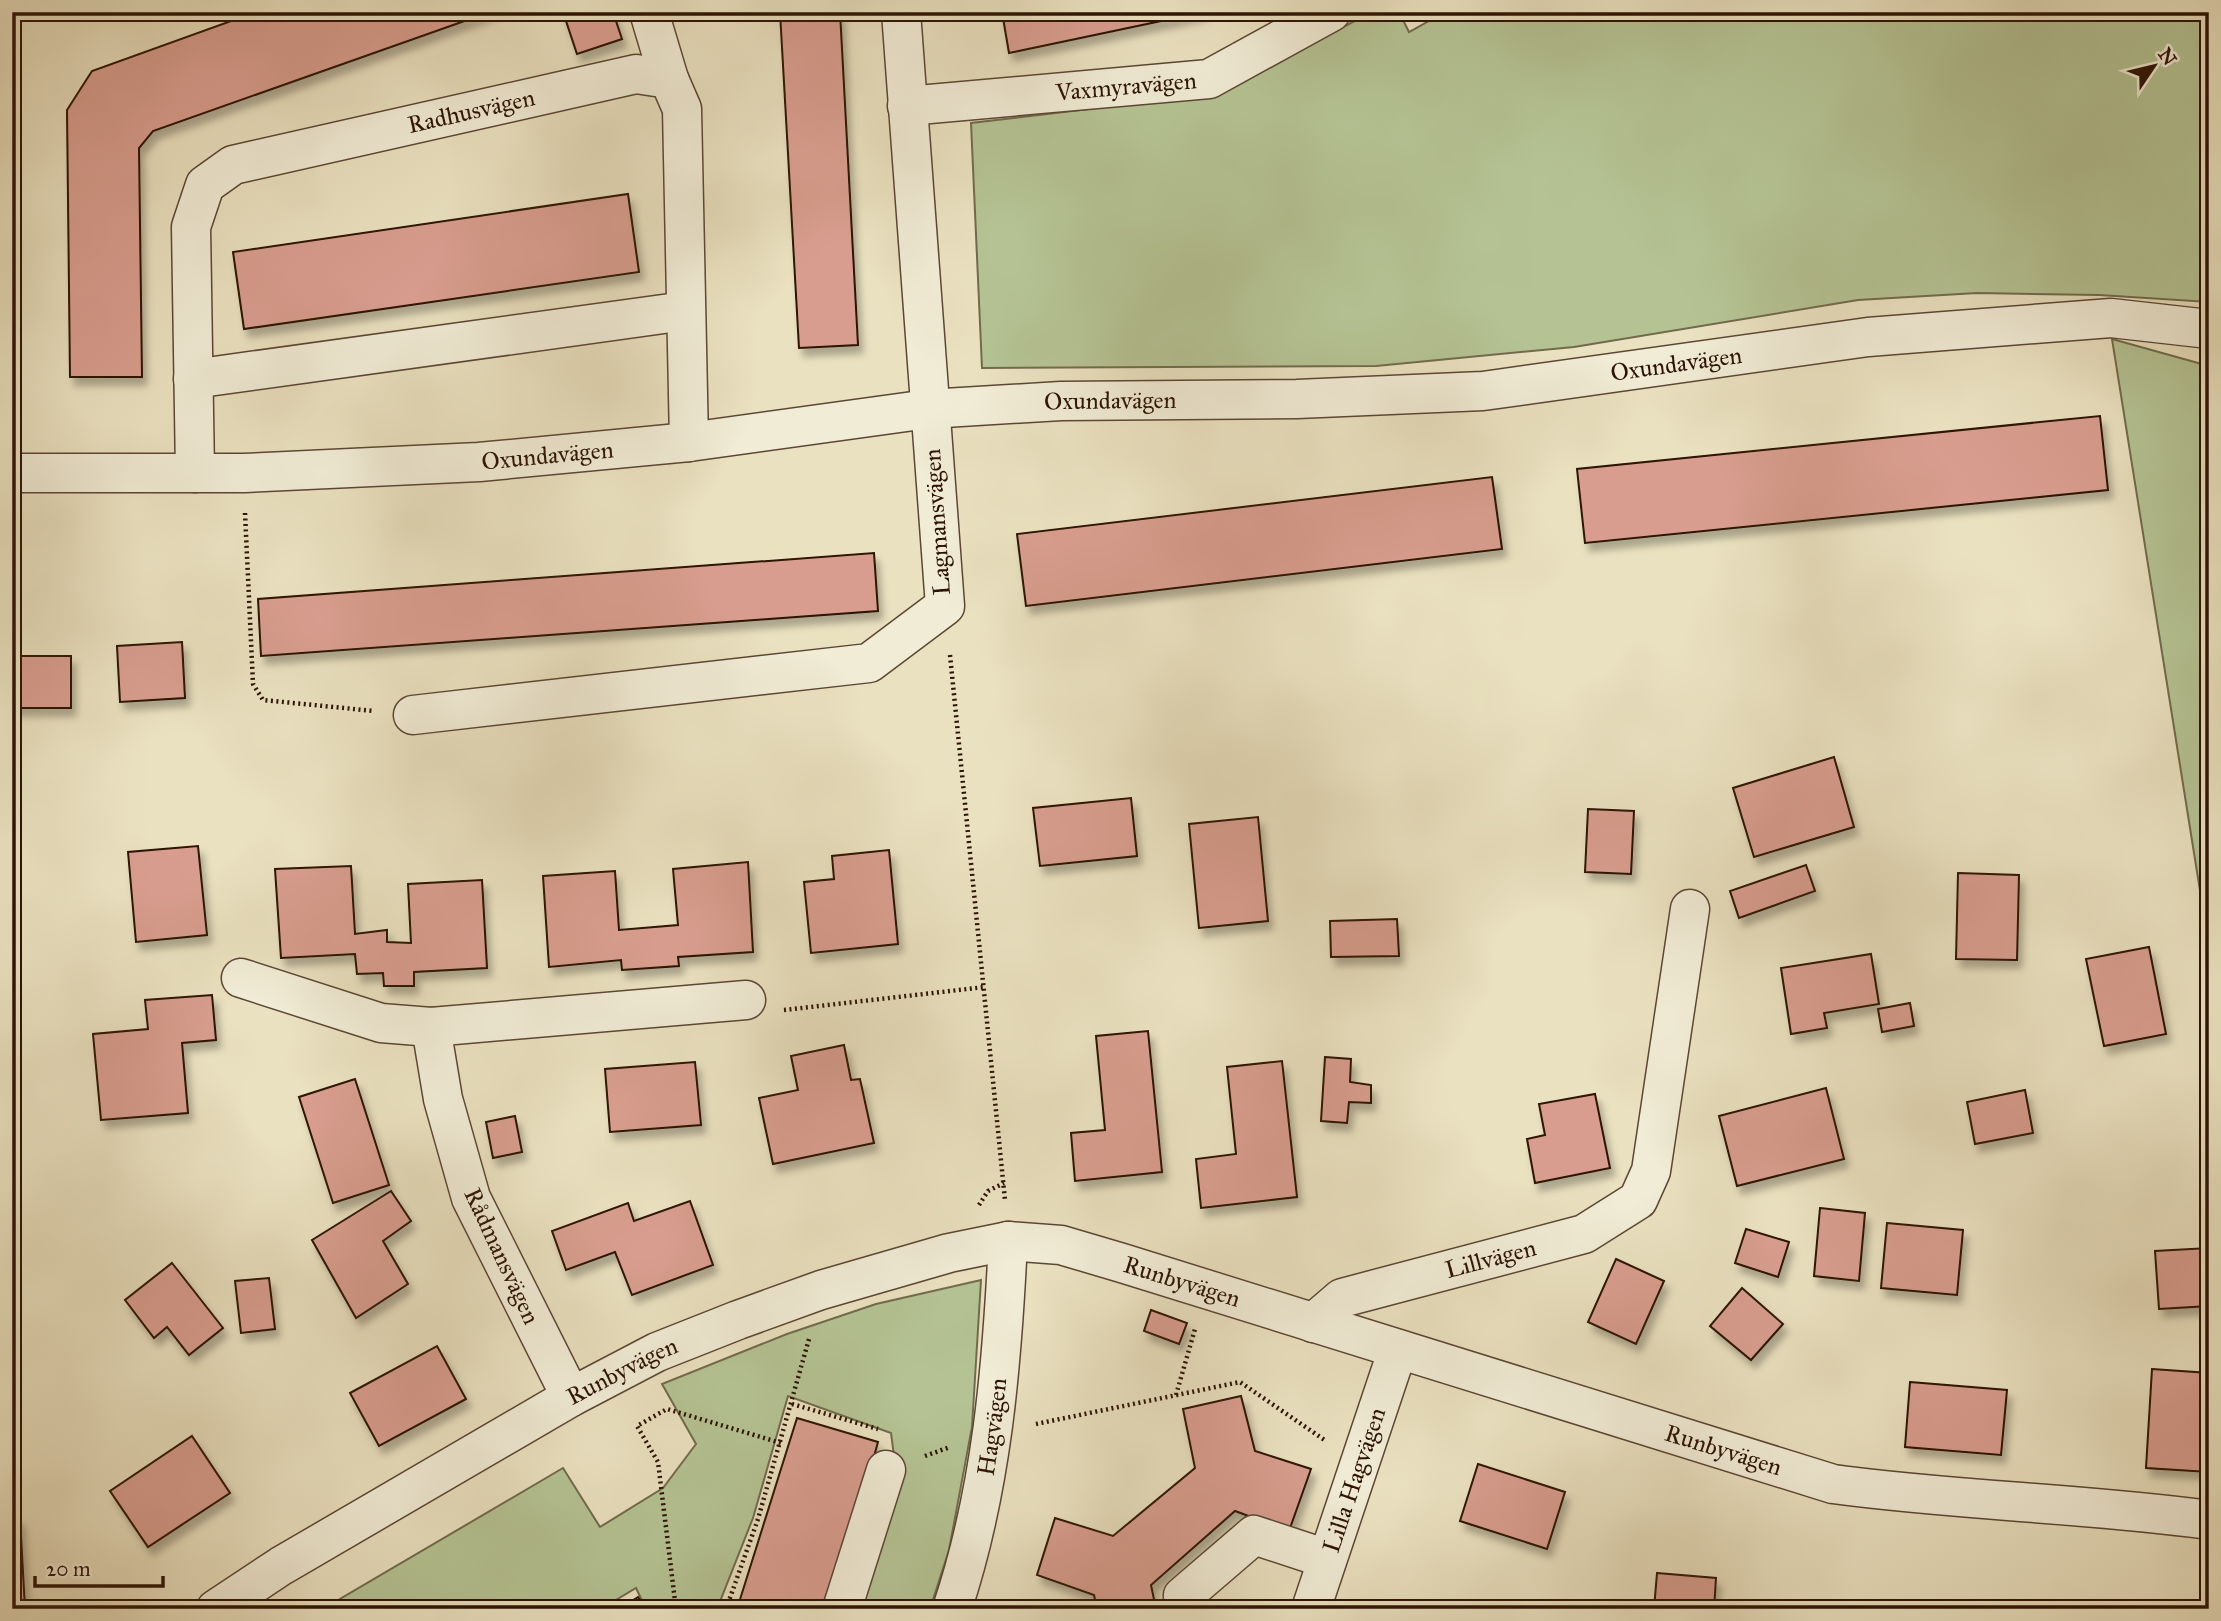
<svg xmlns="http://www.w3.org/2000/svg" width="2221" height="1621" font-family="'IM FELL Great Primer',serif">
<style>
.green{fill:#b5c394;stroke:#716b4c;stroke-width:2}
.building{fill:#d89d8e;stroke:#2d1305;stroke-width:2;filter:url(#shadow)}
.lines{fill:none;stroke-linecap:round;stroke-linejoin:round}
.minor-casing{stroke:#5c4634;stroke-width:41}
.path{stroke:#2d1305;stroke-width:4.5;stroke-dasharray:2 3.5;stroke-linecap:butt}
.minor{stroke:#f1ecd6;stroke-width:38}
.labels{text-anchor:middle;stroke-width:5;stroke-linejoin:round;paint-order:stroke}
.street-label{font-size:24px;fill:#2d1305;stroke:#f1ecd6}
</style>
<defs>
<filter id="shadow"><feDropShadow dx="4.5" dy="8" stdDeviation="3.5" flood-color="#0004"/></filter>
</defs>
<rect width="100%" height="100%" fill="#eae1c0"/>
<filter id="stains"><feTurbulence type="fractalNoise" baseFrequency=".00286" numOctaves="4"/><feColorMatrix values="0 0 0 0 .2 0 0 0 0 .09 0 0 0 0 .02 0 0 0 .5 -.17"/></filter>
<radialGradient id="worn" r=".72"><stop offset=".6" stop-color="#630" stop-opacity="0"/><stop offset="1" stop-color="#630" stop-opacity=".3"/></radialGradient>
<g class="green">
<polygon points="1372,12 1399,12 1409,32 1445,12 2209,12 2209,302 2099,295 1977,293 1858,300 1574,347 1376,366 982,368 971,123 1214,94"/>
<polygon points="2112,339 2209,366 2209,947"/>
<polygon points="981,1280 972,1427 949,1550 930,1609 856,1609 896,1471 891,1433 788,1396 753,1518 717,1609 646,1609 636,1588 601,1609 329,1609 328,1606 563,1468 600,1527 663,1488 696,1444 662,1384 787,1334 876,1304"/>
</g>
<g class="building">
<polygon points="256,12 490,12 153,131 139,148 142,377 70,377 67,110 92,71"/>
<polygon points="563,12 613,12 622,39 577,54"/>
<polygon points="780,12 840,12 858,345 799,348"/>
<polygon points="1002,12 1204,12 1009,53"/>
<polygon points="628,194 639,272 244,329 233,252"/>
<polygon points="2100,416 2108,490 1585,543 1577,469"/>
<polygon points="1492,477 1502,549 1026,606 1017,534"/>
<polygon points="874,553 878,611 261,656 258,599"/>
<polygon points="182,642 185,698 120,702 117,646"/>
<rect x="12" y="656" width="59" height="52"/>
<polygon points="1834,757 1854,827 1754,857 1733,788"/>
<polygon points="1131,798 1137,856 1040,866 1033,808"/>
<polygon points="1588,809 1634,811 1631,874 1585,872"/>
<polygon points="1258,817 1268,921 1199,928 1189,824"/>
<polygon points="198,846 207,935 136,942 128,852"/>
<polygon points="889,850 898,944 811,953 804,882 834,879 832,856"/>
<polygon points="748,862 753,952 678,957 679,966 622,970 621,960 549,967 543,876 615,871 619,930 678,925 673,869"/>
<polygon points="1806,865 1815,891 1739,918 1730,891"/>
<polygon points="351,866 355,934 387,930 387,942 411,943 408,884 482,880 487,968 414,972 414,986 384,986 383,973 357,974 355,954 281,958 275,869"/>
<polygon points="1958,873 2019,875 2017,960 1956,959"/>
<polygon points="1397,919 1399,956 1331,957 1330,921"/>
<polygon points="2149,947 2166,1034 2104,1046 2086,959"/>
<polygon points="1871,954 1879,1004 1824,1013 1827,1028 1791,1034 1781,968"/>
<polygon points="212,995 216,1040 182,1043 188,1113 101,1120 93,1034 148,1029 145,1000"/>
<polygon points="1910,1003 1914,1026 1882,1032 1878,1009"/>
<polygon points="1148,1031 1162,1172 1075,1181 1071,1133 1105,1130 1096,1036"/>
<polygon points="844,1045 851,1080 860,1079 874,1143 773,1164 759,1098 798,1090 791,1056"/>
<polygon points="1325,1057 1351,1059 1350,1082 1371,1085 1371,1103 1349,1102 1347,1123 1321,1121"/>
<polygon points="1282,1061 1297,1197 1201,1208 1196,1159 1236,1154 1227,1067"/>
<polygon points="695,1062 701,1125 610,1132 605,1069"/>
<polygon points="355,1079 389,1185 333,1203 299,1097"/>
<polygon points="1826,1088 1844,1159 1737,1186 1719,1116"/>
<polygon points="2025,1090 2033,1133 1975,1144 1967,1102"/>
<polygon points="1595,1094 1610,1168 1535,1183 1527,1139 1545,1135 1539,1104"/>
<polygon points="515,1116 522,1152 493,1158 486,1122"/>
<polygon points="391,1191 411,1221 383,1241 408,1284 356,1318 312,1240"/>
<polygon points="690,1201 713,1265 632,1295 615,1252 566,1270 552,1231 628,1203 634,1221"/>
<polygon points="1820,1208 1865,1213 1859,1281 1814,1276"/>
<polygon points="1887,1223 1963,1230 1957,1295 1881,1288"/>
<polygon points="1746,1229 1789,1242 1778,1277 1735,1263"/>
<polygon points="2209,1248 2209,1306 2159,1309 2155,1251"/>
<polygon points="1616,1259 1664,1281 1636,1344 1588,1322"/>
<polygon points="172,1263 223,1328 189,1355 167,1327 154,1338 125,1300"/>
<polygon points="269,1278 275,1329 241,1333 235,1281"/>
<polygon points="1742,1288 1783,1324 1751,1360 1710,1326"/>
<polygon points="1151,1310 1187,1323 1179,1344 1144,1331"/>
<polygon points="437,1346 466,1399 379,1446 350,1393"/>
<polygon points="2152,1369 2209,1373 2209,1472 2146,1468"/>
<polygon points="1910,1382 2007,1390 2001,1455 1905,1447"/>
<polygon points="1241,1396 1255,1451 1311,1469 1289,1531 1235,1511 1151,1585 1156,1609 1097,1609 1094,1595 1037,1575 1055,1518 1113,1536 1195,1468 1183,1409"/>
<polygon points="797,1418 878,1442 848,1551 828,1609 737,1609"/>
<polygon points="192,1436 230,1493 148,1547 110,1491"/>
<polygon points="1478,1464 1565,1492 1547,1549 1460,1521"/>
<polygon points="12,1518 20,1518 25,1609 12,1609"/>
<polygon points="1657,1573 1716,1578 1714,1609 1654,1609"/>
<polygon points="638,1597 646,1609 619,1609"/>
</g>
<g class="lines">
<g class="minor-casing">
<g id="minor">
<polyline points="649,12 669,79"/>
<path id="s1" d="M907,106L1209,79L1331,12"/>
<polyline points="193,379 685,311"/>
<path id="s2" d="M12,473H244L479,462L689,442L928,409L1061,401L1297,399L1483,391L1868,337L2111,318L2209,329"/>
<path id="s3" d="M195,473L191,227L205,185L233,165L636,74L669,79L682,109L689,442"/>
<polyline points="413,715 869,663 945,606 901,12"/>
<polyline points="241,978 381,1023 431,1027"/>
<path id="s4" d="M1313,1323L1342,1298L1584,1234L1638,1200L1651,1171L1690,909"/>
<polyline points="571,1397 471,1198 443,1099 431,1027 746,1000"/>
<path id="s5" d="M216,1609L281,1566L571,1397L657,1352L738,1320L821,1290L949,1253L1008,1241L1061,1245L1122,1263L1833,1484C1958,1501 2084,1503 2209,1520"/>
<polyline points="842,1609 886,1470"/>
<path id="s6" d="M952,1609C992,1490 1002,1366 1008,1241"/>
<polyline points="1186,1609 1183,1596 1254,1535 1327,1559"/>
<path id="s7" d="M1311,1609L1398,1349"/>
</g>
</g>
<g class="path">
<polyline points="245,513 253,684 263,700 374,711"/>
<polyline points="950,655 1005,1200"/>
<polyline points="784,1010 985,987"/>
<polyline points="979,1205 988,1191 1004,1183"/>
<polyline points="1176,1395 1195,1329"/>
<polyline points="792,1404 878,1429"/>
<polyline points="1036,1424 1240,1382 1326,1441"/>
<polyline points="925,1456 950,1447"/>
<polyline points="676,1609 658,1462 637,1426 667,1409 781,1443"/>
<polyline points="726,1609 758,1519 809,1339"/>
</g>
<use href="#minor" class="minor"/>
</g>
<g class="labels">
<g class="street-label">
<text dy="8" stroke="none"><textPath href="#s1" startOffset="220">Vaxmyravägen</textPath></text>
<text dy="8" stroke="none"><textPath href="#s3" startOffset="569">Radhusvägen</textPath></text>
<text dy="8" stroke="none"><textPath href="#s2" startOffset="1670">Oxundavägen</textPath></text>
<text dy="8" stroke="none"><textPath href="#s2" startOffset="1102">Oxundavägen</textPath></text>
<text dy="8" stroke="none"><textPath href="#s2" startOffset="536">Oxundavägen</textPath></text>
<text transform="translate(937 522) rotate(-94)" y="8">Lagmansvägen</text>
<text transform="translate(502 1256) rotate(65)" y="8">Rådmansvägen</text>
<text dy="8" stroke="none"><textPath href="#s4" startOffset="192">Lillvägen</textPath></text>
<text dy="8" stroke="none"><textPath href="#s5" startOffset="1059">Runbyvägen</textPath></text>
<text dy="8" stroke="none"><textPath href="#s5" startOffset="471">Runbyvägen</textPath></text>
<text dy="8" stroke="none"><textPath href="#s6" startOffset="187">Hagvägen</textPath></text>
<text dy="8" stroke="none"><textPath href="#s5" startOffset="1626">Runbyvägen</textPath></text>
<text dy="8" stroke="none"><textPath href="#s7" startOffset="136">Lilla Hagvägen</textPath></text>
</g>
</g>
<rect width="2221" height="1621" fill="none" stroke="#eae1c0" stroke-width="42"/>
<rect x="14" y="14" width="2193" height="1593" fill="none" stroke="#2d1305" stroke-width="3.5"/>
<rect x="21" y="21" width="2179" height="1579" fill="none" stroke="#2d1305" stroke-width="2"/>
<g transform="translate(2154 66) rotate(55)" stroke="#f1ecd6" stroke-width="5" paint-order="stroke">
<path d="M0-5L12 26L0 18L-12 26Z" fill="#2d1305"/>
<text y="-10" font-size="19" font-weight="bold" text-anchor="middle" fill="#2d1305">N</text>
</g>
<path d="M35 1576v10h128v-10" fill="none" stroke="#2d1305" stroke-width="3.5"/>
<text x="46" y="1576" font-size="21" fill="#2d1305" stroke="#f1ecd6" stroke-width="5" paint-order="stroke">20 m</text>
<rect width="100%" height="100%" filter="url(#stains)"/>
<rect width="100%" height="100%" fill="url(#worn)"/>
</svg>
